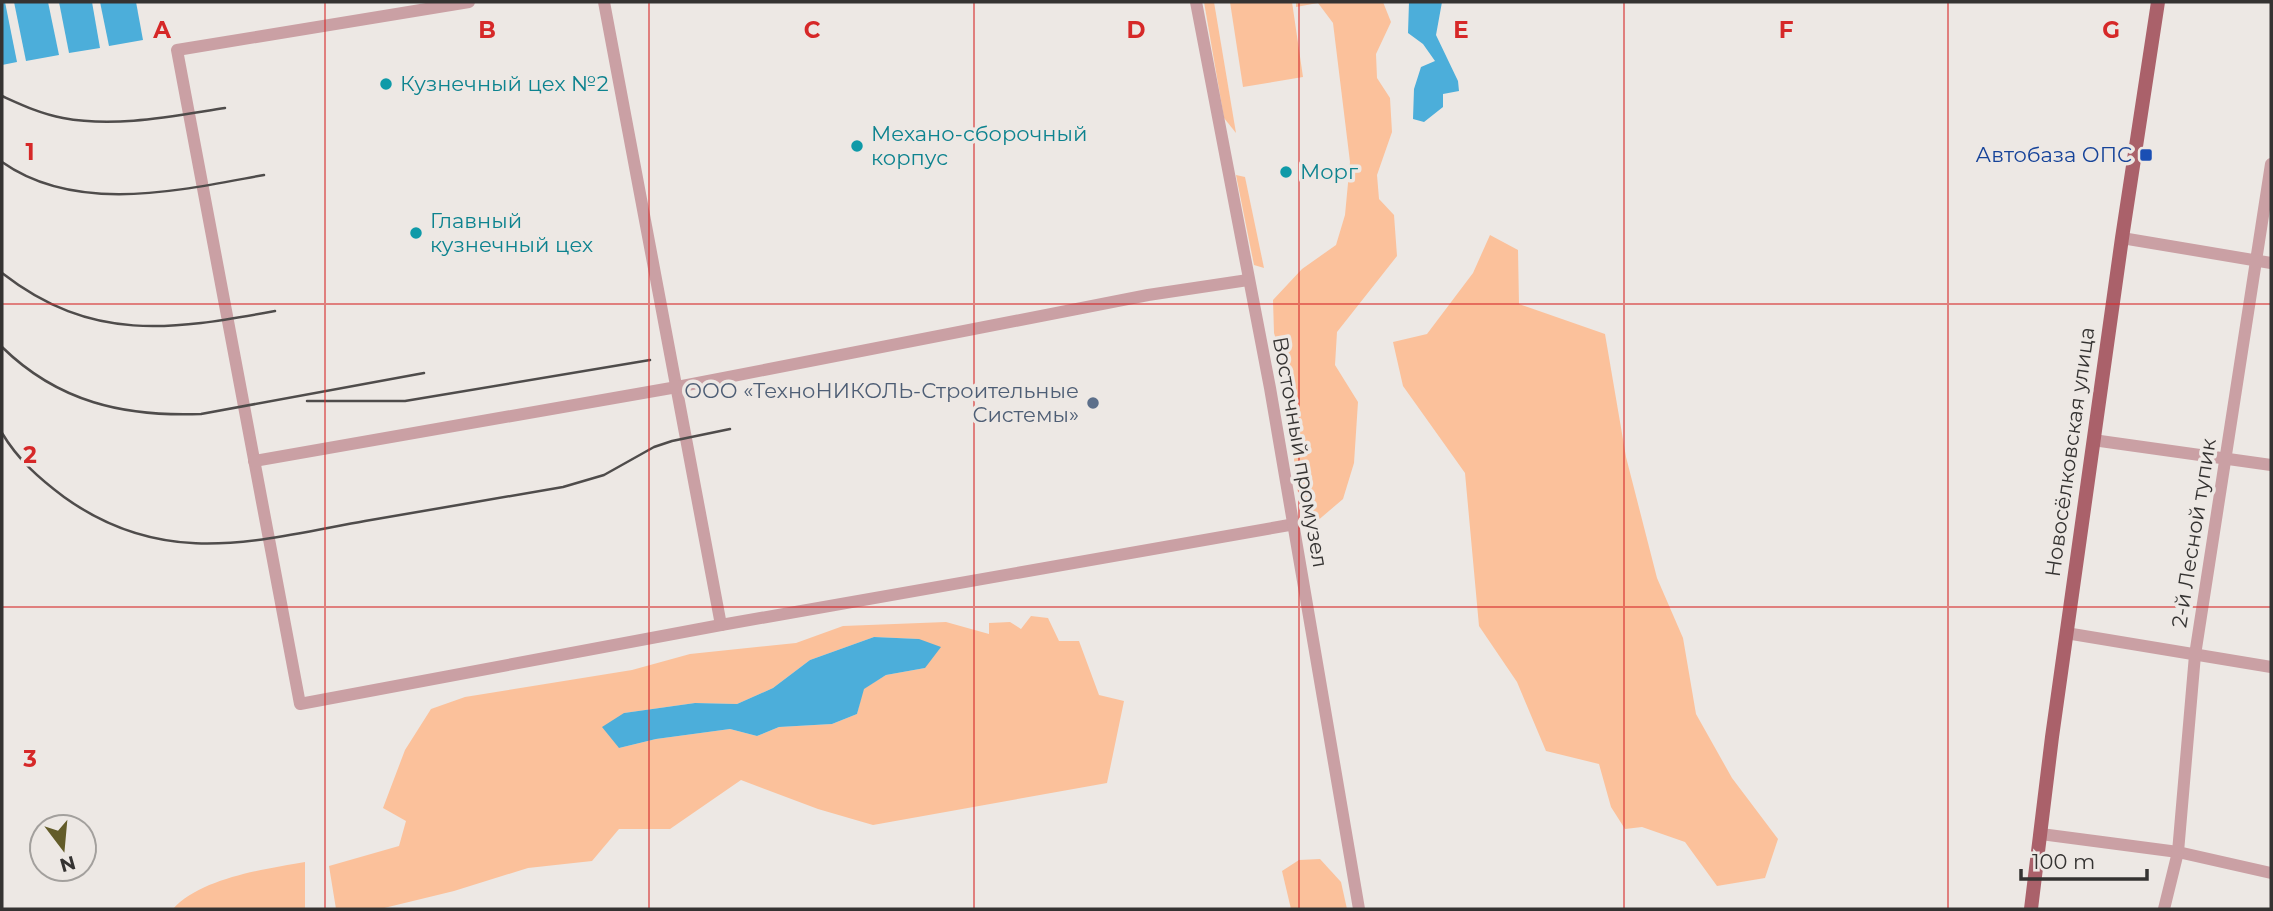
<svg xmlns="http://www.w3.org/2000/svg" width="2273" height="911" font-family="Montserrat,sans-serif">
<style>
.green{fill:#fbc19b;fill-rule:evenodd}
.water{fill:#4caeda}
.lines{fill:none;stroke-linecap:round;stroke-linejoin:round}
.minor{stroke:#caa0a4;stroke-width:12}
.major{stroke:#aa616a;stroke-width:14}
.rail{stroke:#4f4c4b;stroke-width:2.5}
.grid{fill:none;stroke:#d62828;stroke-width:2;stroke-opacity:0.55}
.culture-dot{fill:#0f9aa8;stroke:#ede8e4;stroke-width:2.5}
.transit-dot{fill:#1a4fb4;stroke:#ede8e4;stroke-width:2.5}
.service-dot{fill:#5c6f8a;stroke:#ede8e4;stroke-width:2.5}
.labels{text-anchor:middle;stroke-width:7;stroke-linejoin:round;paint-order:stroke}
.culture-label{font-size:21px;fill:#0d838f;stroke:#ede8e4;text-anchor:start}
.transit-label{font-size:21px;fill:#164399;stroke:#ede8e4;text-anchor:end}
.service-label{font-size:21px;fill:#4e5e75;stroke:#ede8e4;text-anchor:end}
.street-label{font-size:21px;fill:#353332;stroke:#ede8e4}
.grid-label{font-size:23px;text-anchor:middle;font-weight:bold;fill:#d62828;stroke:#ede8e4;stroke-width:7;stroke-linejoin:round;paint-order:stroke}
</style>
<rect width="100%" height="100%" fill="#ede8e4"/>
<g class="green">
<polygon points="1204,2 1214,2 1236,133 1224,118"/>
<polygon points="1230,2 1292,2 1303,77 1243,87"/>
<polygon points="1296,2 1383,2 1391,22 1376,54 1377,78 1390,98 1392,132 1377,175 1379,199 1394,215 1397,256 1337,332 1335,365 1358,402 1354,463 1343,499 1309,528 1295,482 1291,388 1274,333 1273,300 1302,269 1336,245 1345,215 1350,162 1333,23 1318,3 1296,7"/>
<polygon points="1236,175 1245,177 1264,268 1254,265"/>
<polygon points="1490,235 1518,250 1519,304 1605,334 1626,457 1657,578 1683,638 1696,714 1732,778 1778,839 1765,878 1717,886 1685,842 1642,827 1625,829 1611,807 1599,764 1546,751 1517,682 1479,626 1465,473 1403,386 1393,342 1427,334 1473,273"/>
<path d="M1031,616L1048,618L1059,641H1079L1099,695L1124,701L1107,783L873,825L818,809L741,780L670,829H619L592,861L528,868L454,891L380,909H336L329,866L399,846L406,821L383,808L405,750L431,709L465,697L632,670L690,654L796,643L843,626L946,622L989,634V623L1010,622L1021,629ZM874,637L919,639L925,668L886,675L863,689L857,714L832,724L779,727L757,736L730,729L656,739L619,748L624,713L695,703L737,704L773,688L810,660Z"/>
<polygon points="1320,859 1341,882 1347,909 1291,909 1282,871 1299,860"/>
<path d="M305,862V909H173C201,878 265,869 305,862Z"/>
</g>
<g class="water">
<polygon points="2,2 5,2 17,62 2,65"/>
<polygon points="14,2 48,2 59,55 26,61"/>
<polygon points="59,2 92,2 100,48 69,53"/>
<polygon points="100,2 136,2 143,40 109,46"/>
<polygon points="1409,2 1442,2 1436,35 1458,81 1459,91 1443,94 1443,107 1424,122 1413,119 1414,89 1421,67 1435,61 1423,44 1408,33"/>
<polygon points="874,637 919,639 941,647 925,668 886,675 864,689 857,714 832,724 779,727 757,736 730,729 656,739 619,748 602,727 624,713 695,703 737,704 773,688 810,660"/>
</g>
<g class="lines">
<g class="minor">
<polyline points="469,2 177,50 300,704 721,625 1295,524"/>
<polyline points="604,2 721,625"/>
<polyline points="1196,2 1270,388 1359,909"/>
<polyline points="2122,238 2271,263"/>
<polyline points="2093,440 2271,465"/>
<polyline points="254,461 677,387 1148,295 1248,280"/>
<polyline points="2066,633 2271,667"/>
<polyline points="2041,834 2178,852 2271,873"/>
<polyline points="2164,909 2178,852 2195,655 2271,164"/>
</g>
<polyline class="major" points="2031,909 2052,737 2122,238 2158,2"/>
<g class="rail">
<path d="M2,96C22,105 41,114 63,118C116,128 173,116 225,108"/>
<path d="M2,162C77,215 181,190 264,175"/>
<path d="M2,273C92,343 171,330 275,311"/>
<path d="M2,347C58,402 124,417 201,414L424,373"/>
<polyline points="307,401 405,401 650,360"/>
<path d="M2,433C18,460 40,479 64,497C164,569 255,541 365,521C431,510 497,498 563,487L604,475L654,447L672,441L730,429"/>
</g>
</g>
<path class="grid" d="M325,2V909M649,2V909M974,2V909M1299,2V909M1624,2V909M1948,2V909M2,304H2271M2,607H2271"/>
<g class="culture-dot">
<circle cx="386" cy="84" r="7"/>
<circle cx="857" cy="146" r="7"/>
<circle cx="1286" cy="172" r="7"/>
<circle cx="416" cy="233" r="7"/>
</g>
<rect class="transit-dot" x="2139" y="148" width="14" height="14" rx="3.5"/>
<circle class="service-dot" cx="1093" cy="403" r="7"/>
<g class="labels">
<g class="culture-label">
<text x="400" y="91">Кузнечный цех №2</text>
<text x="871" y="141">Механо-сборочный<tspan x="871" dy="24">корпус</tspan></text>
<text x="1300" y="179">Морг</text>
<text x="430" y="228">Главный<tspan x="430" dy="24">кузнечный цех</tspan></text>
</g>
<g class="transit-label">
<text x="2132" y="162">Автобаза ОПС</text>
</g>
<g class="service-label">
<text x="1079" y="398">ООО «ТехноНИКОЛЬ-Строительные<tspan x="1079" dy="24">Системы»</tspan></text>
</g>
<g class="street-label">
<text transform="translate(1300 452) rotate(80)" y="7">Восточный промузел</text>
<text transform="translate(2070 452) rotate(-82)" y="7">Новосёлковская улица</text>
<text transform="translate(2194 533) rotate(-81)" y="7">2-й Лесной тупик</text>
</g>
</g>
<g class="grid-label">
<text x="162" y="38">A</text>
<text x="487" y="38">B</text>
<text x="812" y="38">C</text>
<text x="1136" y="38">D</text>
<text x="1461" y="38">E</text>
<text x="1786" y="38">F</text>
<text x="2111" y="38">G</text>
<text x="30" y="160">1</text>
<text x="30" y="463">2</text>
<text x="30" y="767">3</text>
</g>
<rect width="2273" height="911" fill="none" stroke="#353332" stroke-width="7"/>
<g transform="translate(63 848) rotate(164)"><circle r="33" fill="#ede8e4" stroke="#a3a09d" stroke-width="2"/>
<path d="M0-5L12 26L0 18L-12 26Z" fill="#635c29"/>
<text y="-10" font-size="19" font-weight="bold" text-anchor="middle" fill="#353332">N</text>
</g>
<path d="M2021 869v10h126v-10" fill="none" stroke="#353332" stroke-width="3.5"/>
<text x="2032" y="869" font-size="21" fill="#353332" stroke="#ede8e4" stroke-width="5" paint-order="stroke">100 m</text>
</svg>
